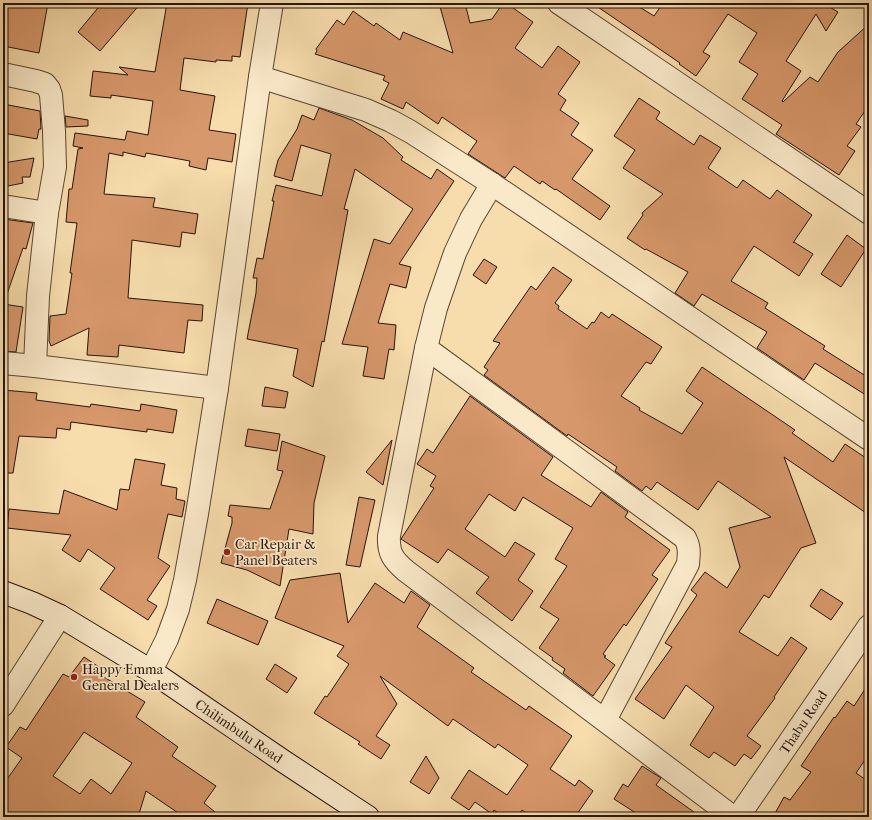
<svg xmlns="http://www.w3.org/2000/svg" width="872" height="820" font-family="'IM FELL French Canon',serif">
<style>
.building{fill:#d7986b;stroke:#24150a;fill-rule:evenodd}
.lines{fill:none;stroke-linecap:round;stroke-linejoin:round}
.minor-casing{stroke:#594732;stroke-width:24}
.secondary-casing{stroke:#24150a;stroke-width:24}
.minor{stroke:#fae9c9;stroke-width:22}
.secondary{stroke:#fae9c9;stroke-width:22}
.poi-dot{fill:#8f2418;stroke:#fae9c9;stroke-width:1.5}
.labels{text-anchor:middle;stroke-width:3.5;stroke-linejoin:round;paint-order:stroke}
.poi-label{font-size:14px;fill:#24150a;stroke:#fae9c9;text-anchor:start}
.street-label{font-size:14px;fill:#24150a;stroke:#fae9c9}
</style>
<rect width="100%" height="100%" fill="#f7ddac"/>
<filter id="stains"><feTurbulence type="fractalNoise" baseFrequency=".005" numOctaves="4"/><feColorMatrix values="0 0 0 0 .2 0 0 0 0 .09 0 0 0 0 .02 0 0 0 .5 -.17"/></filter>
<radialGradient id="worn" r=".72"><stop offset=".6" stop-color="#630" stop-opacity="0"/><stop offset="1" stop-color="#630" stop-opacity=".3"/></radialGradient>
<g class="building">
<polygon points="3,3 48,3 39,53 3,46"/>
<polygon points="102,3 141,3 100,51 78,32"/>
<polygon points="167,3 248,3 240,57 232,56 232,61 216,60 216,62 184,58 180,90 215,96 209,130 236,134 232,162 208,158 206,170 189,166 190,161 146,153 145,157 123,152 123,156 109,153 104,194 155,198 153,207 198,214 195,234 182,232 180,247 132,240 128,298 203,305 202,321 188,320 184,353 119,345 118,357 87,355 89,328 51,346 49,341 50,316 66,314 72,273 70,273 77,223 66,222 69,189 72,189 78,149 83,148 73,146 75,133 125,140 127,131 148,135 153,101 111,95 111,98 90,96 93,71 128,75 119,67 155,72"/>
<polygon points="439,3 465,3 470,23 492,19 503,3 506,3 533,22 515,48 542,68 558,46 580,62 558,94 566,100 560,110 579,123 571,135 593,150 572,179 610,206 600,220 556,189 555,190 542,181 540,184 514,166 505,178 468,154 477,141 442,117 438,124 406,102 403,109 381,99 389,83 383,80 385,76 315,54 317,51 316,49 337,20 344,25 353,11 374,26 376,23 400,40 403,32 453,53"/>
<polygon points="592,3 633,3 654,16 663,3 823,3 838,12 826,31 816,14 786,61 801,71 782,101 783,102 810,77 818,82 838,52 869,24 869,105 856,124 861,127 847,146 855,151 839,175 776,134 782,125 742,99 758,74 739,62 757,33 728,14 703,52 710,56 696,76 679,64 680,63"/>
<polygon points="639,98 660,112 656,119 694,145 700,135 721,148 708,168 737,188 743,180 770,199 777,190 812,215 793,243 794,242 813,254 799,276 754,246 731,281 768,303 765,308 825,346 823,349 869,378 869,397 815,363 804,380 757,348 767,332 702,294 694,306 675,293 688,272 646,249 645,250 627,238 643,215 642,213 663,194 623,168 635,150 614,136"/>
<polygon points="3,104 40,111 41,129 39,129 37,139 3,133"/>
<polygon points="319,108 352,120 383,138 403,157 401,160 431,179 437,169 454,181 399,264 411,267 406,288 390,284 378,323 396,325 394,350 389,349 384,379 363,376 368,347 342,344 374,239 390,244 413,209 355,169 344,209 348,210 324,342 322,341 313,387 293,376 298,349 247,339 256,293 257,278 253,278 257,258 263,259 274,201 272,201 276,185 322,196 331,154 301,145 292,181 274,176 278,160 297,129 302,115 314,120"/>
<polygon points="65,116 88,120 88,126 66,127"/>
<polygon points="34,158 30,177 22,177 23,183 3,187 3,163"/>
<polygon points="3,219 33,223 26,249 23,248 6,297 3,297"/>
<polygon points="847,235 866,249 841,287 821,274"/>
<polygon points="484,259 497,267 486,284 473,275"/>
<polygon points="553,267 572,280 555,303 559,306 558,309 587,329 592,322 594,323 601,312 609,318 612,314 662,347 651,364 646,362 621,396 640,408 639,410 682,434 703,403 686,391 702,367 795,430 792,433 833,462 845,444 869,460 869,515 784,457 816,543 801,548 769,598 764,595 739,632 778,656 791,637 807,648 774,697 775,698 747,736 761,746 751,759 744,754 735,766 714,752 709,758 690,745 714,707 686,685 664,719 635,699 672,647 665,643 697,595 691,590 705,572 727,588 740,567 729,528 771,517 718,481 698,510 657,482 651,490 646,486 642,491 615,471 617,467 568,434 567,436 484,375 488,370 484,367 500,343 493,341 531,286 536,290"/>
<polygon points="3,304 23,307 16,352 3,351"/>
<polygon points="265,387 288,392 285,408 262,406"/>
<polygon points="3,390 37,393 36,400 90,407 91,404 140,411 141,404 177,410 173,433 147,429 147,432 71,422 70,430 57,428 56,438 19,436 13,473 3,473"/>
<polygon points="470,396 553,457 541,475 591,507 601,492 628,512 625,517 670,550 652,575 658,579 626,626 624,624 603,654 606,656 604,657 615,665 593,696 563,673 565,669 552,660 553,658 539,648 559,619 540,607 567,566 555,559 573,528 523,497 515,511 489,494 465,529 505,557 515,542 535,554 518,580 533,591 512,621 476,593 489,577 448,549 438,563 401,539 434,488 430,486 436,476 417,464 427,449 433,453"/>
<polygon points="248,429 280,434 277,451 245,446"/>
<polygon points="392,440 383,485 366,472"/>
<polygon points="282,441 325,456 314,503 313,534 289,529 280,586 247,570 221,563 232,523 232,517 228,516 230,505 270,509 283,471 277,470"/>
<polygon points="135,459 165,464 161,485 177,488 176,499 185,501 182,517 168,514 158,558 170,566 147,600 157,606 148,620 100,589 115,568 88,549 80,562 62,550 71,535 7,528 9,509 59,514 64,490 117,510 120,489 129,490"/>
<polygon points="359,497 375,500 360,567 346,565"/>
<polygon points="340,573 348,623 375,583 404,603 411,591 430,605 417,627 474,668 471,672 526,710 529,706 572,736 550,769 575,786 579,780 593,791 575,817 532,817 522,810 517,817 504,817 494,810 492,814 475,802 469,810 451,798 469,770 507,795 528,765 498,744 495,748 453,719 448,726 380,676 397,704 376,736 390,745 381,759 358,744 360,742 314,713 325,696 327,697 349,664 337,656 344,646 275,618 290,580"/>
<polygon points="821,589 843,603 831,620 810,606"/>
<polygon points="217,599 268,621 258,645 207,623"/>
<path d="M84,657L102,669L99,674L145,702L136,717L178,747L172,756L216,786L204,803L221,817H184L146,791L138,817H3V785L22,758L6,747L20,727L26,730L63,674L69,677ZM84,732L132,763L111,794L91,779L80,794L53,776Z"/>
<polygon points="275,664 297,678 287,693 266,679"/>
<polygon points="869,683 869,754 856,773 869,782 869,817 773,817 784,797 790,800 811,772 801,766 834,717 835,718 847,701 854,706"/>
<polygon points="426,756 439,778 429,794 410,782"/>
<polygon points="642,766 661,778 656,785 701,817 642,817 614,799 623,784 628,787"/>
</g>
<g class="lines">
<g class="minor-casing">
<g id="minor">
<polyline points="559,3 869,213"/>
<polyline points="3,74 36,81 45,84 49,89 51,95 54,131 55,167 47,213 38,296 35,366"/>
<polyline points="260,77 366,110 391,121 411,132 492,184 869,439"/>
<path d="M492,184L471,219L455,253L436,308L426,348L389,536C388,553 393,560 406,571L733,817"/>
<polyline points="3,206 47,213"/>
<path d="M426,348L685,538C690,547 689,554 688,564L605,720"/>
<polyline points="3,363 35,366 217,388"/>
<polyline points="151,671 167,639 178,609 185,580 197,514 217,388 260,77 272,3"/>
<polyline points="3,705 60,616"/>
<polyline points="738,817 869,626"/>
</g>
</g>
<g class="secondary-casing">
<polyline id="secondary" points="3,592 32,603 60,616 151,671 283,761 368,817"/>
</g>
<use href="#minor" class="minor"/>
<use href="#secondary" class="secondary"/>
</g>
<g class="poi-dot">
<circle cx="227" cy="552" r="4"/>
<circle cx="74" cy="677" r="4"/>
</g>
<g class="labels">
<g class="poi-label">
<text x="235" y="549">Car Repair &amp;<tspan x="235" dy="16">Panel Beaters</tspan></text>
<text x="82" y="674">Happy Emma<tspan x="82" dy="16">General Dealers</tspan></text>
</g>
<g class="street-label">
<text transform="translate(803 722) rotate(-56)" y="5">Thabu Road</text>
<text transform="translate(239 731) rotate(34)" y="5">Chilimbulu Road</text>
</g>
</g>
<rect width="872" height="820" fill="none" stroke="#f7ddac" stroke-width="16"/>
<rect x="4" y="4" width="864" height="812" fill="none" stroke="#24150a" stroke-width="2"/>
<rect x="8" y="8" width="856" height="804" fill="none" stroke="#24150a"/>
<rect width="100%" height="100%" filter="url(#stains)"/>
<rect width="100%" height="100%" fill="url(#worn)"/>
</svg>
